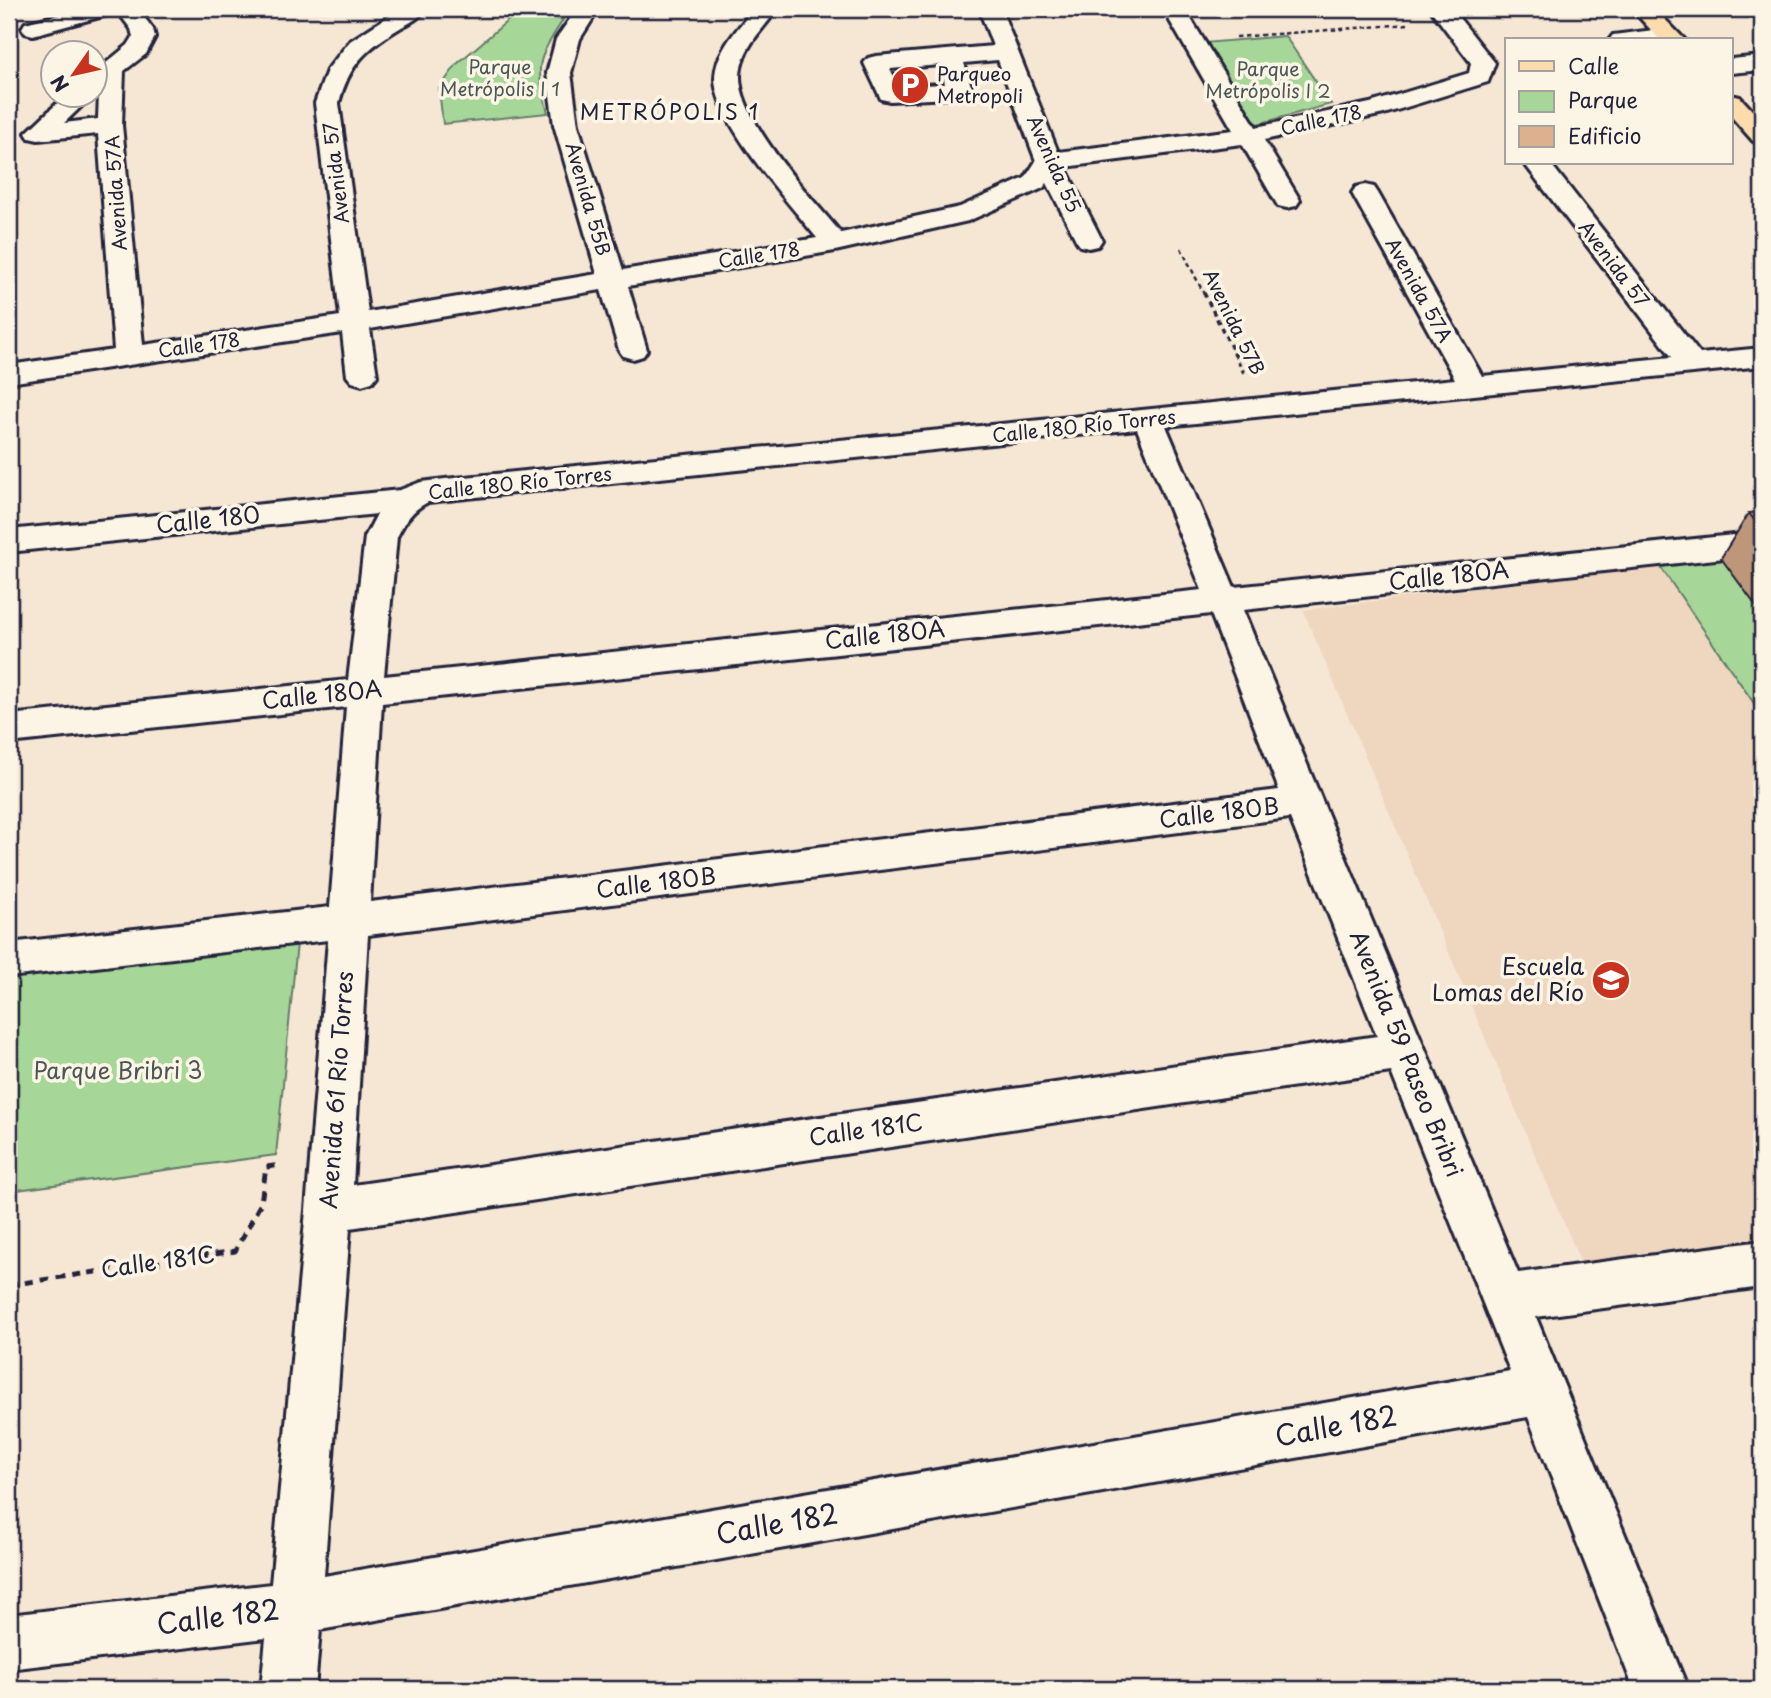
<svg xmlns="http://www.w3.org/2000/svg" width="1771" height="1698" font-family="'Playpen Sans',sans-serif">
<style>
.built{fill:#eed6bf}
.green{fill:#a7d798;stroke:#647c6a;stroke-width:2}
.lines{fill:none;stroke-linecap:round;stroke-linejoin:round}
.minor-casing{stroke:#22223b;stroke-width:6}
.major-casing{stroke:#22223b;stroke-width:6}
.path-far2{stroke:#22223b;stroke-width:2.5;stroke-dasharray:4.5 3.5;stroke-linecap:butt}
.path-far1{stroke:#22223b;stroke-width:3.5;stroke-dasharray:5 4.5;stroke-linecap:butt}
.path{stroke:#22223b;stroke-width:5;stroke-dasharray:9 7;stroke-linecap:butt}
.minor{fill:#fcf5e5;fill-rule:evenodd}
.major{fill:#fcdcac;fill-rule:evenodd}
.wall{fill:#be977a;stroke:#22223b;stroke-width:2}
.building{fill:#ddb08e;stroke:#22223b;stroke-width:2}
.labels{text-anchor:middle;stroke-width:7;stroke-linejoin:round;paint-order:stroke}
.far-park-label{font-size:19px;fill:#4a5857;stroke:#fcf5e5}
.far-poi-label{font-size:19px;fill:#22223b;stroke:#fcf5e5;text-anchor:start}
.far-street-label{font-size:19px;fill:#22223b;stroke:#fcf5e5}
.far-neighbourhood-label{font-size:21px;letter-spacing:2px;fill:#22223b;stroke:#fcf5e5}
.street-label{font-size:23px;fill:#22223b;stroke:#fcf5e5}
.poi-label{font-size:23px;fill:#22223b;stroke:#fcf5e5;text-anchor:end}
.park-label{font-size:23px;fill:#4a5857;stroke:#fcf5e5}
.near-street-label{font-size:28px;fill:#22223b;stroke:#fcf5e5}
</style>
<rect width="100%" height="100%" fill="#f6e7d4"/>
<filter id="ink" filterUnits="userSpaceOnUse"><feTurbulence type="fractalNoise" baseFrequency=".0143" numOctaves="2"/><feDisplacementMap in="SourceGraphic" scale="14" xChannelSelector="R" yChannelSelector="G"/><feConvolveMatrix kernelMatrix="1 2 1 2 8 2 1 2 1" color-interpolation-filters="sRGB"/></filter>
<g filter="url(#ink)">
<polygon class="built" points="1660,566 1762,715 1762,1245 1584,1270 1303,610"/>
<g class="green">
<path d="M520,10L563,20C536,62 535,64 548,113L443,124L439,89L457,64Z"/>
<polygon points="1285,36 1331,104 1250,126 1203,43"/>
<polygon points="1721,558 1762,614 1762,715 1660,566"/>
<polygon points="297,943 276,1155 9,1191 9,978"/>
</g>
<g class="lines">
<g class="minor-casing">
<g id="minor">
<path d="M83,9H138L153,29L155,37L146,54L124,71L122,125L143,345L340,316L315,103L327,70L350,41L400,9H426C420,18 409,23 400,28C366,49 349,64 339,103L368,312L597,274L554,125L547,73L556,39L577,9H599L580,39L571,73L578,125L623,270L817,238C789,203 716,123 715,79C715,52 738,28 754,9H777C764,29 746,43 741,68C730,113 813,199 841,233L960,207L1025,178L1036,161L998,60L964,63L971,86L967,91L950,98L890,101L881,99L864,63L868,58L876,56L993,46L979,9H1001L1058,152L1233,130L1163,9H1185L1256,127L1370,103L1469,73L1471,63L1430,9H1452L1495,63L1488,82L1384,114L1264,140L1300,200L1296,206L1287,208L1278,206L1242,144L1065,167L1102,240L1098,246L1089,248L1080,246L1076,240L1047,183L1043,188L968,221L835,251L628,286L647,350L643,356L633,359L623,356L619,350L601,290L370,329L377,376L372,382L362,385L352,382L347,376L342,333L9,383V365L114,350L98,134L38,140L29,138L26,133L67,94H94L64,123L98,119L100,68L128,45L133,37L131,29L118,12L33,35L25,33L22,28L25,23ZM941,65L945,84L899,86L890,69Z"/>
<polygon points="1654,30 1662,32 1665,37 1663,40 1609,40 1613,35"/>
<polygon points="1762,56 1762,70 1731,73 1731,59"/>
<path d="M1524,163H1550L1700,354L1762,348V366L1166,426L1234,587L1762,532V554L1243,610L1518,1273L1762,1241V1287L1536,1317L1688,1689H1634L1528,1417L320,1630L315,1689H261L266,1638L9,1669V1615L271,1584L306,1210L328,940L9,977V943L330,907L346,707L9,743V715L348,680L365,537L377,514L9,552V530L400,490L421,482L445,479L1455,379L1352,193L1356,187L1365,185L1374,187L1378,193L1482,376L1672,357ZM1137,429L1202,590L384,676L397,537C405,521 412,510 428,502ZM1211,614L1279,790L370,902L382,703ZM1290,818L1377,1036L353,1185L368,935ZM1391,1072L1510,1371L324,1576L350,1228Z"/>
</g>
</g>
<g class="major-casing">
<g id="major">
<polygon points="1632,9 1655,9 1685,40 1660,40"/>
<polygon points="1731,95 1740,97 1762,121 1762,143 1753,141 1731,116"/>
</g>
</g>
<g class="path-far2">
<polyline points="1236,37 1409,24"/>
<polyline points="1181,248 1204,294"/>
</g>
<polyline class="path-far1" points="1204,293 1244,373"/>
<polyline class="path" points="9,1285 235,1251 261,1203 266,1167 282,1165"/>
<use href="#minor" class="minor"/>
<use href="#major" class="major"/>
</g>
<polygon class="wall" points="1762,512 1762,614 1721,558 1749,513"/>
<polygon class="building" points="1762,512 1762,530 1749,513"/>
</g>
<defs>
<g id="parking-disc" transform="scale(2.0125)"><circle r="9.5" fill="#c8321e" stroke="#fcf5e5"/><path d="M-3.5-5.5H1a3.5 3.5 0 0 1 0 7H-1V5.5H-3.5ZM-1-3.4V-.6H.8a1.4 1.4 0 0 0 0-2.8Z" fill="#fff"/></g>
<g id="school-disc" transform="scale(2.0125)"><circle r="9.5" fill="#c8321e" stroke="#fcf5e5"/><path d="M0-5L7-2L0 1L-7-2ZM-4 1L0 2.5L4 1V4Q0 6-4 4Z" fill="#fff"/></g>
</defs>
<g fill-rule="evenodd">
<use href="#parking-disc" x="910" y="85"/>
<use href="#school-disc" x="1611" y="980"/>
</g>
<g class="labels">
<g class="far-park-label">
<text x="500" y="74">Parque<tspan x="500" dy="22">Metrópolis I 1</tspan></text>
<text x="1268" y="76">Parque<tspan x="1268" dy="22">Metrópolis I 2</tspan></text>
</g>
<g class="far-poi-label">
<text x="937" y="81">Parqueo<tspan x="937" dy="22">Metropoli</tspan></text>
</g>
<g class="far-street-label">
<text transform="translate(1321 120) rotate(-12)" y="7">Calle 178</text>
<text transform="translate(1054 164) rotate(66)" y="7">Avenida 55</text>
<text transform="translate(336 173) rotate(-97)" y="7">Avenida 57</text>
<text transform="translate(116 193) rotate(-94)" y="7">Avenida 57A</text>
<text transform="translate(588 199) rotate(74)" y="7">Avenida 55B</text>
<text transform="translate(759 255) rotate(-9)" y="7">Calle 178</text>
<text transform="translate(1614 264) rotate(53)" y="7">Avenida 57</text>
<text transform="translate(1419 290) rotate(61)" y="7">Avenida 57A</text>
<text transform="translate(1234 322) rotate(64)" y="7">Avenida 57B</text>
<text transform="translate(199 345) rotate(-8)" y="7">Calle 178</text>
<text transform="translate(1084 426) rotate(-6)" y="7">Calle 180 Río Torres</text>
<text transform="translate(520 483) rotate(-6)" y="7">Calle 180 Río Torres</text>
</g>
<g class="far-neighbourhood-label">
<text x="670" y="120">METRÓPOLIS 1</text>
</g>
<g class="street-label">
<text transform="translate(208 520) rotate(-6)" y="8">Calle 180</text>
<text transform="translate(1449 576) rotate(-6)" y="8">Calle 180A</text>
<text transform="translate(885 635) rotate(-6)" y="8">Calle 180A</text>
<text transform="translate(322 695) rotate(-6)" y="8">Calle 180A</text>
<text transform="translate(1219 813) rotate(-7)" y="8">Calle 180B</text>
<text transform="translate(656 883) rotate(-7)" y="8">Calle 180B</text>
<text transform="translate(1406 1054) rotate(68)" y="8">Avenida 59 Paseo Bribri</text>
<text transform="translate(337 1090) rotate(-86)" y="8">Avenida 61 Río Torres</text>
<text transform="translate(866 1130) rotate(-8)" y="8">Calle 181C</text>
<text transform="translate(158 1262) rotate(-8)" y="8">Calle 181C</text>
</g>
<g class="poi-label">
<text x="1584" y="975">Escuela<tspan x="1584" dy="26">Lomas del Río</tspan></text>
</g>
<g class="park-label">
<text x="118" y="1079">Parque Bribri 3</text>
</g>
<g class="near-street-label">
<text transform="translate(1336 1426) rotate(-10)" y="10">Calle 182</text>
<text transform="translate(777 1524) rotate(-10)" y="10">Calle 182</text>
<text transform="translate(218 1617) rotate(-7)" y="10">Calle 182</text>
</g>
</g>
<rect width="1771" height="1698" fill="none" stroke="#fcf5e5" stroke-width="35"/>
<rect x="18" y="18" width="1736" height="1663" fill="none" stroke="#22223b" stroke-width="2.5" filter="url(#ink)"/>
<rect x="1505" y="38" width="228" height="126" fill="#fcf5e5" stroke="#a5a1a1" stroke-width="2"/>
<rect x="1519" y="61" width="35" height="10" fill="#fcdcac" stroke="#a5a1a1" stroke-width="2"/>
<text x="1568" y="74" font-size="21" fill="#22223b">Calle</text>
<rect x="1519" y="91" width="35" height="21" fill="#a7d798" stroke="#a5a1a1" stroke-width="2"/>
<text x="1568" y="108" font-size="21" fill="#22223b">Parque</text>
<rect x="1519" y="126" width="35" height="21" fill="#ddb08e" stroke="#a5a1a1" stroke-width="2"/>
<text x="1568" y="144" font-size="21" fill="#22223b">Edificio</text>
<g transform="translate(74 74) rotate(236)"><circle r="33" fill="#fcf5e5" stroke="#a5a1a1" stroke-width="2"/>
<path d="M0-5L12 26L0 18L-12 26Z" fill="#c8321e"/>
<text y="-10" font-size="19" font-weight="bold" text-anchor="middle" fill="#22223b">N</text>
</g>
</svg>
